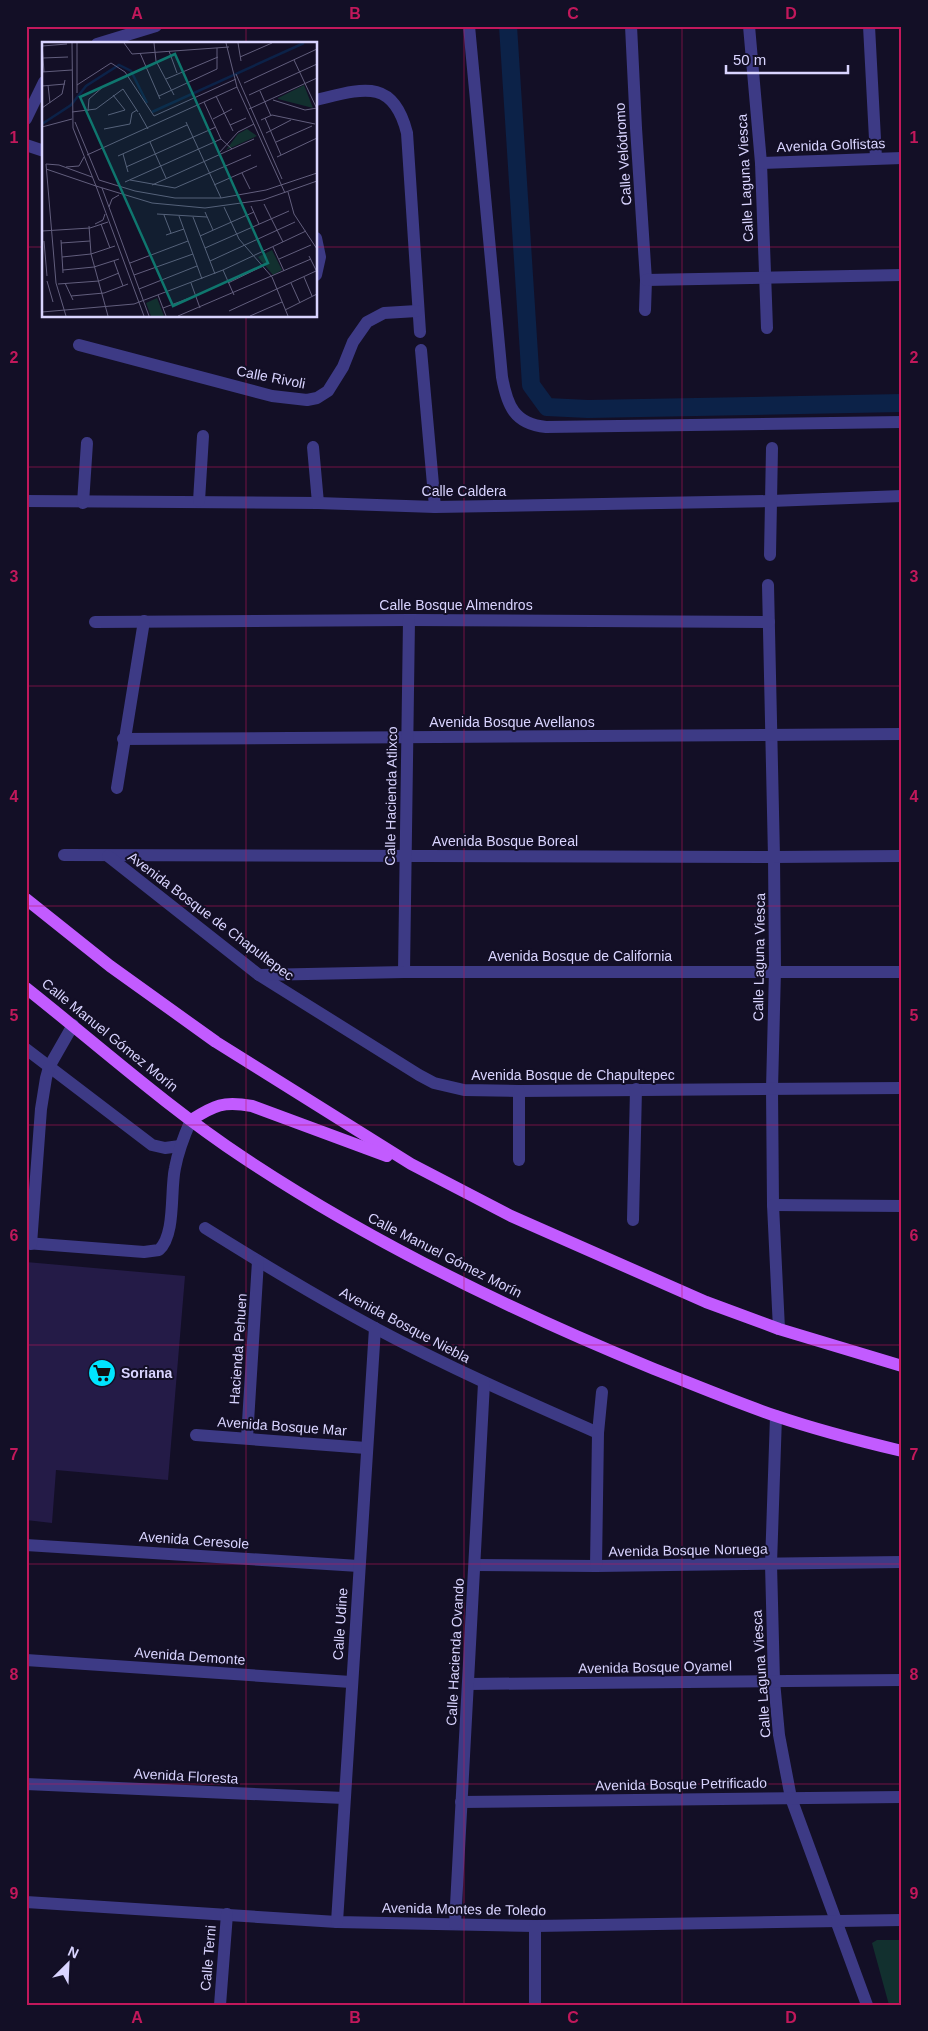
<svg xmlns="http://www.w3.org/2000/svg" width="928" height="2031" font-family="Arial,sans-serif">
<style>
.green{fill:#12302f}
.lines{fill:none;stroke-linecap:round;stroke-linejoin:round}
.canal{stroke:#0c2248;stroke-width:18}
.building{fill:#241b47}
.minor{stroke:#3d3a85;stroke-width:12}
.major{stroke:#c25bff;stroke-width:12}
.grid{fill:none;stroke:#c2185b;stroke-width:1;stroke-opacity:0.55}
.labels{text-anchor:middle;stroke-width:4;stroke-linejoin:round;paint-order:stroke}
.street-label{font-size:14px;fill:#d9d4ff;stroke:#130f26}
.poi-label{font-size:14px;font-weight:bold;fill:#d9d4ff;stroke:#130f26;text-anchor:start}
.inset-river{fill:none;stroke:#0c2248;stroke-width:2.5}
.inset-road{fill:none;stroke:#625e7d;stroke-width:1}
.view{fill:#0f766e;fill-opacity:0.15;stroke:#0f766e;stroke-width:2.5}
.inset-edge{fill:none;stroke:#d9d4ff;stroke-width:2.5}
.neatline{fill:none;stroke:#c2185b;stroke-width:2}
.grid-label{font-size:16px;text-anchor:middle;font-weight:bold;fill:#c2185b}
</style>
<rect width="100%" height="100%" fill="#130f26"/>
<polygon class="green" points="877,1940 902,1940 902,2005 889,2005 872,1943"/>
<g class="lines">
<polyline class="canal" points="508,26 531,385 547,407 588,409 902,403"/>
</g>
<polygon class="building" points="26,1262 185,1276 168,1480 56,1470 52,1523 26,1520"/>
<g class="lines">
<g class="minor">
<path d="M469,26L502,377C507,405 514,424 546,427L902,422"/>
<polyline points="631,26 636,128 646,280 645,310"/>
<polyline points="749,26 761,163 767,328"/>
<polyline points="869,26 876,158"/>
<polyline points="97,44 156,26"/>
<path d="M316,100C362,89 393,77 407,133L420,332"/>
<polyline points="26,119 44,82"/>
<polyline points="26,145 44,151"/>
<polyline points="761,163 902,158"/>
<polyline points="316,238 320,257 316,275"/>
<polyline points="646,280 902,275"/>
<polyline points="79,345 272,396 307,400 317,398 328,391 343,367 353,342 367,322 384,313 417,311"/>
<polyline points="421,350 435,507"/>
<polyline points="313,447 318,503"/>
<polyline points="26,501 318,503 435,507 771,501 902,496"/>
<polyline points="199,501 203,436"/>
<polyline points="83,503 87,443"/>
<polyline points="770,555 772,448"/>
<polyline points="768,585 774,857 775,970 772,1089 773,1205 779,1329"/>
<polyline points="95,622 409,620 769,622"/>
<polyline points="123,739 902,734"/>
<polyline points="117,788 144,621"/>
<polyline points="64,855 774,857 902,856"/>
<polyline points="108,856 259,975 419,1075 434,1083 464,1090 519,1091 902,1088"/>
<polyline points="404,972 409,620"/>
<polyline points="259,975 404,972 902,972"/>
<polyline points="26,1049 152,1145 165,1148 180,1146"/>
<polyline points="519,1091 519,1160"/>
<polyline points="773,1205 902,1206"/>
<polyline points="633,1220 636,1089"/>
<path d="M205,1228C261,1263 317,1297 375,1328C448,1367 523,1400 598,1433"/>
<path d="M26,1243L144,1252L159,1250C176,1234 170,1191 175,1168C178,1151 184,1136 191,1120"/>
<polyline points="31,1244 41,1109 46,1078 49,1067 73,1025"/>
<polyline points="776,1416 771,1564 774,1681 779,1735 791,1798 867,2005"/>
<polyline points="196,1435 366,1448"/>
<polyline points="247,1438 258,1261"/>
<polyline points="26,1545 359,1566"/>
<polyline points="475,1565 596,1566 902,1562"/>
<polyline points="596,1566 598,1433 602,1392"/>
<polyline points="26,1660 351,1682"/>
<polyline points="468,1684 902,1680"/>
<polyline points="26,1784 344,1798"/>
<polyline points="461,1802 902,1797"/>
<polyline points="26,1902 337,1922 535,1926 902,1920"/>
<polyline points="337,1922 375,1328"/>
<polyline points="455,1924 484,1383"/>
<polyline points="535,1926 535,2005"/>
<polyline points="220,2005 227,1914"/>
</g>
<g class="major">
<polyline points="26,899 110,966 216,1042 411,1164 511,1216 706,1302 779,1329 902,1366"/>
<path d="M26,988C98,1045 167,1107 244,1158C372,1243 512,1311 654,1369C695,1385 735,1402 776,1416C817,1430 860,1441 902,1451"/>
<path d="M191,1120C215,1105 223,1101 252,1106L387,1156"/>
</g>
</g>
<path class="grid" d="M246,26V44M464,26V2005M682,26V2005M26,247H44M316,247H902M246,316V2005M26,467H902M26,686H902M26,906H902M26,1125H902M26,1345H902M26,1564H902M26,1784H902"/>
<defs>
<g id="supermarket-disc" transform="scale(1.4375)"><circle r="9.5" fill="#00e5ff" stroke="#130f26"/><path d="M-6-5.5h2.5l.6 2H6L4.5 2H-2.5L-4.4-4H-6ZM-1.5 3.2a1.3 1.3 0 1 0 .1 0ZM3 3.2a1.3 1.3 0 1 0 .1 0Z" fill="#111"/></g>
</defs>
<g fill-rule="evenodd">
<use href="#supermarket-disc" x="102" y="1373"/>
</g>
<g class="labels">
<g class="street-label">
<text transform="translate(831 145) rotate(-2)" y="5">Avenida Golfistas</text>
<text transform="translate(623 154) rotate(-94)" y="5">Calle Velódromo</text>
<text transform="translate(745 178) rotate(-93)" y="5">Calle Laguna Viesca</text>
<text transform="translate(271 377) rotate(11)" y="5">Calle Rivoli</text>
<text x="464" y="496">Calle Caldera</text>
<text x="456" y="610">Calle Bosque Almendros</text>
<text x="512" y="727">Avenida Bosque Avellanos</text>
<text transform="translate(391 796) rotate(-89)" y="5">Calle Hacienda Atlixco</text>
<text x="505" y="846">Avenida Bosque Boreal</text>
<text transform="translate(211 916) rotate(37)" y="5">Avenida Bosque de Chapultepec</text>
<text x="580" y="961">Avenida Bosque de California</text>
<text transform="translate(759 957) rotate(-89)" y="5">Calle Laguna Viesca</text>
<text transform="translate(110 1035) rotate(39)" y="5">Calle Manuel Gómez Morín</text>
<text x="573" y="1080">Avenida Bosque de Chapultepec</text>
<text transform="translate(445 1255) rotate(27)" y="5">Calle Manuel Gómez Morín</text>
<text transform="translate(405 1325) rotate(28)" y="5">Avenida Bosque Niebla</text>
<text transform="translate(238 1349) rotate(-86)" y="5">Hacienda Pehuen</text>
<text transform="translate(282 1426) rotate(4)" y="5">Avenida Bosque Mar</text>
<text transform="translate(194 1540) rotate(4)" y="5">Avenida Ceresole</text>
<text transform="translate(688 1550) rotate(-1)" y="5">Avenida Bosque Noruega</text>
<text transform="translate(340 1624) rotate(-86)" y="5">Calle Udine</text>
<text transform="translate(455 1652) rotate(-87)" y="5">Calle Hacienda Ovando</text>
<text transform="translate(190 1656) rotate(4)" y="5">Avenida Demonte</text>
<text transform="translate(655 1667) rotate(-1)" y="5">Avenida Bosque Oyamel</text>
<text transform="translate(761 1674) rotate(-94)" y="5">Calle Laguna Viesca</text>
<text transform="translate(186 1776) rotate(3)" y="5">Avenida Floresta</text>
<text transform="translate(681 1784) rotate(-1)" y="5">Avenida Bosque Petrificado</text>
<text transform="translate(464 1909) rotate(1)" y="5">Avenida Montes de Toledo</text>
<text transform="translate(208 1958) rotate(-85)" y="5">Calle Terni</text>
</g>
<g class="poi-label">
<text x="121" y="1378">Soriana</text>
</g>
</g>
<g transform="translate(42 42)">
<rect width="275" height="275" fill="#130f26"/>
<path d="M262,43L271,66L236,57V56ZM205,87L215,94L184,108L196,92ZM230,208L240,228L231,233L216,215ZM115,256L122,274H109L104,261Z" fill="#12302f"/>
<path class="inset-river" d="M110,70L262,1M0,82L29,63L44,44L77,23L89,29L105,61"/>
<path class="inset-road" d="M0,1L2,30M30,1L31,86L54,144L110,161L163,166L221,158L275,139M35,1V51M82,1L90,12L187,5M112,1L114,19L132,53M184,1L195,45L243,151M196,1L199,19M0,4L25,2M127,9L135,31M98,11L118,57M198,15L230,1M1,16L26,15M252,18L275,67M0,30L30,28M194,32L240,137M124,37L176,15M202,41L275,7M6,43L8,61M35,43L69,21L83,30L112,74L194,37M0,44L23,42M218,49L229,74M207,53L275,22M117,54L175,27V6M174,54L191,89M231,58L263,68L275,66M162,60L179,97L190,107M0,66L20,52L23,38M207,67L275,36M46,69L47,57L62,44M30,70L54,67L81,47L96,70M97,71L106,87M66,73L83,68L71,53M223,76L239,113M171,77L190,67M219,78L230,73L273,82M33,80L57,138L93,149L133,156H179L224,148L275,131M144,80L179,156M188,83L204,76M0,85L30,77M62,87L88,82L90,71L95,68M224,91L249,78M108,100L124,136M234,100L270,84M177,111L196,90L212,82M81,112L86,130M45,113L195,45M76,114L145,83M235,115L275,96M24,125L37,124L42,115M84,125L174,85M4,127L54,144L102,274M200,131L208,147M88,138L133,146L209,113M83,140L179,97M110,143L212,97M172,143L215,124M60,146L107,274M246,150L252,172L275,207M222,162L241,200M209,164L217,182M67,165L70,157L77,153M182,165L197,197L230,235L246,274M163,170L171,188M115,172L165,175M122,173L129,191M137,174L160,237M151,175L173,232M53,182L61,178L63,172M59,182L68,206M47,184L49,212L66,274M0,189L48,186L66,180M124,193L142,187M158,194L212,170M19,198L21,231M2,199L5,234M19,201L48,199M231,205L242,229M163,206L247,169M267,214L275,230M20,215L49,212L73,204M237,217L269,203M72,219L81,244M168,219L253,180M88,221L146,199M21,228L52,225L77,217M181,228L192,253M92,233L151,212M262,235L270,254M5,239L11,260M23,241L31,258M149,241L158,266M186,241L221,224M249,241L258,261M16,242L57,239L77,231M97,247L155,224M116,253L124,274M29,254L62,251L86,242M121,266L153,254M243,268L275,252M187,269L274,229M0,270L92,262L181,228L264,189M24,274L14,241L4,122L17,123L50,135M136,274L269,217M208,274L240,260"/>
<path class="view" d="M133,12L226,221L131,264L38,55Z"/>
<rect width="275" height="275" class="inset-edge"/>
</g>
<rect width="928" height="2031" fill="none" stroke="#130f26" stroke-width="55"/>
<g transform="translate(68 1964) rotate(24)" stroke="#130f26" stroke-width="4" paint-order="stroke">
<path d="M0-4L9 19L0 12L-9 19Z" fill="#d9d4ff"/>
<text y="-8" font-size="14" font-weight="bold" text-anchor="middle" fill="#d9d4ff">N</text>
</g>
<path d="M726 65v8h122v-8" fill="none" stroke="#d9d4ff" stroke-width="2.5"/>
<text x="733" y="65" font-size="15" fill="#d9d4ff" stroke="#130f26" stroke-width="4" paint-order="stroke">50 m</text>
<rect x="28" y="28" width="872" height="1976" class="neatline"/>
<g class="grid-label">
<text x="137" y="19">A</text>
<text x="355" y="19">B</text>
<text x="573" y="19">C</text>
<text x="791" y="19">D</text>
<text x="14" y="143">1</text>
<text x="914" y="143">1</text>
<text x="14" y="363">2</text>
<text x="914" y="363">2</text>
<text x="14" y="582">3</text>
<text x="914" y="582">3</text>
<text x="14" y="802">4</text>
<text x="914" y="802">4</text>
<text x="14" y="1021">5</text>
<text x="914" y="1021">5</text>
<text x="14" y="1241">6</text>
<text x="914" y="1241">6</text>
<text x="14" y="1460">7</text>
<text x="914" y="1460">7</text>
<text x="14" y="1680">8</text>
<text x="914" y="1680">8</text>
<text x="14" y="1899">9</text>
<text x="914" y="1899">9</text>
<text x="137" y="2023">A</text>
<text x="355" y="2023">B</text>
<text x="573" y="2023">C</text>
<text x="791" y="2023">D</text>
</g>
</svg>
